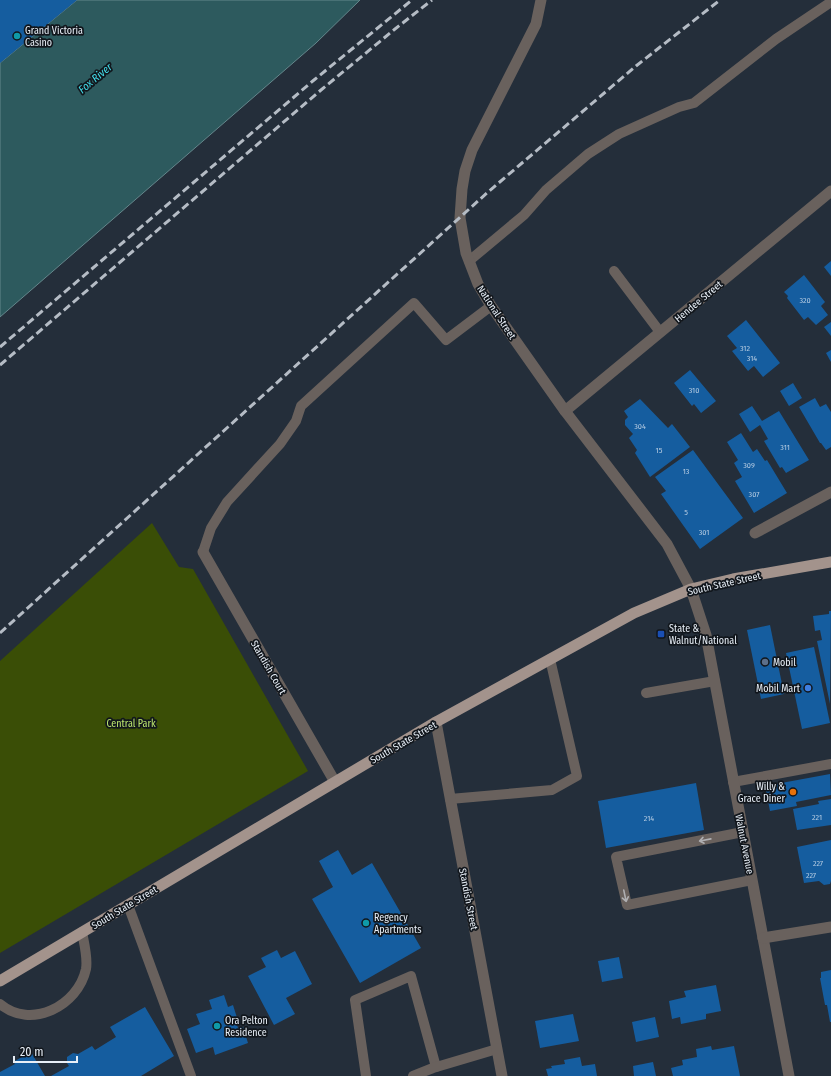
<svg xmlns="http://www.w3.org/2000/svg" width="831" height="1076" font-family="'Fira Sans Condensed',sans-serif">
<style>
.green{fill:#3a4e06}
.water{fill:#2d5a5e;stroke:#65878c}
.building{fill:#155d9f}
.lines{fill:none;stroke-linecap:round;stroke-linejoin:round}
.service{stroke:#69615d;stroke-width:10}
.minor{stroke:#69615d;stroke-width:11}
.tertiary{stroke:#69615d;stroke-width:11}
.primary{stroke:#a3938c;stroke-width:11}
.rail{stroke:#b5bcc5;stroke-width:3;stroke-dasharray:8 4;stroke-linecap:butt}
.oneway{stroke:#afafb2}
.culture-dot{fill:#0f9aa8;stroke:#11161c;stroke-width:1.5}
.transit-dot{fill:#1a4fb4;stroke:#11161c;stroke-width:1.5}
.service-dot{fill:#5c6f8a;stroke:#11161c;stroke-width:1.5}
.shop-dot{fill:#3f7fe0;stroke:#11161c;stroke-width:1.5}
.food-dot{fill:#e8710a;stroke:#11161c;stroke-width:1.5}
.labels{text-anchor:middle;stroke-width:3.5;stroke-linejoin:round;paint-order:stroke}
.number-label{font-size:8px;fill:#b3cae1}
.poi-label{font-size:10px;fill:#e8eff7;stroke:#11161c;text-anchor:start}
.street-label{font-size:10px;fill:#e8eff7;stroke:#11161c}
.park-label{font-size:10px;fill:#bde76e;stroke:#11161c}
.water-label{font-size:11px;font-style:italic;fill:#43dce9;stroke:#11161c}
</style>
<rect width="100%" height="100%" fill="#242e3a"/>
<polygon class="green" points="152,523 179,567 193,569 308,771 0,953 0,661"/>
<polygon class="water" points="77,0 360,0 316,43 0,317 0,63"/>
<g class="building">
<polygon points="0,0 77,0 0,63"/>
<polygon points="831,261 831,276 824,267"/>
<polygon points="804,275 825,302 821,306 828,315 816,325 808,317 804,320 787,298 788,296 784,292"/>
<polygon points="746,320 780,363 763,377 754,366 748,371 732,351 737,348 727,336"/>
<polygon points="831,322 831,336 824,327"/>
<polygon points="831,350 831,362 826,353"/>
<polygon points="690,370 716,401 701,413 694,404 692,406 674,383"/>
<polygon points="793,383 802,398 789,406 780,391"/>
<polygon points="815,398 820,407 826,404 831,412 831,447 826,450 821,443 820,443 799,407"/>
<polygon points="640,399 668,428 672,424 690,447 650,477 635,453 637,450 629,438 633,434 625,425 625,420 628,417 624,411"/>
<polygon points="752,406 762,421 779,411 809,460 786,473 782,467 780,468 764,441 768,439 760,425 750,432 739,414"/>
<polygon points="741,433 753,452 757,449 765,461 767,460 787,493 754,513 735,481 742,477 734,463 738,460 727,442"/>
<polygon points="693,450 743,518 700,549 661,494 666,491 655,477"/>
<polygon points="829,611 831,611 830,704 817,641 822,640 820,630 815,631 813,616 829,614"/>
<polygon points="770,625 784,694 761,699 747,630"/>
<polygon points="814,647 830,723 802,729 786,653"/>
<polygon points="830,774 831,795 796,802 797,806 770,811 765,786"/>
<polygon points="696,783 704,830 606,848 598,801"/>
<polygon points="831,799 831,825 797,830 793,809 819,804 818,801"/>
<polygon points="831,840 831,881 830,884 824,885 819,881 804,883 797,847"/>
<polygon points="338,850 352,875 372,863 421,948 360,983 312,899 333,887 319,861"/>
<polygon points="277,950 281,958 295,951 312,984 286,998 295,1014 274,1025 248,976 266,967 261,958"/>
<polygon points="619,957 623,978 602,982 598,961"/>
<polygon points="831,970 831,1022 830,1022 827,1005 825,1005 820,978 821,978 821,972"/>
<polygon points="716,985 721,1011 706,1014 706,1019 681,1024 680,1017 672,1019 669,1001 686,997 684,991"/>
<polygon points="224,995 228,1007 233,1005 238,1021 236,1022 238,1028 243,1027 248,1043 215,1055 213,1047 196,1053 187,1029 200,1024 196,1014 212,1009 209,1000"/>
<polygon points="145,1007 174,1056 141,1076 51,1076 69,1066 67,1063 67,1057 73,1053 78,1054 92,1046 95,1050 116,1037 110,1027"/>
<polygon points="573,1014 579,1041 540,1048 535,1021"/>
<polygon points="655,1017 659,1037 636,1042 632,1022"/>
<polygon points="711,1046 712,1050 734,1046 740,1076 673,1076 671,1068 683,1065 682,1060 697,1057 696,1049"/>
<polygon points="31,1052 45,1076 0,1076 0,1072 15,1064 13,1062"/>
<polygon points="580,1057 582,1066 595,1064 597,1076 548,1076 546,1069 552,1068 551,1066 565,1064 564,1060"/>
<polygon points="653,1062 656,1076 634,1076 633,1066"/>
</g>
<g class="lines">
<g class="service">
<polyline points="469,261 524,215 546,190 588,154 619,134 679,107 694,103 776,39 831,2"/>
<polyline points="614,271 660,332"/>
<polyline points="203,552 211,528 227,502 280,444 296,421 301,406 414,303 446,340 491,306"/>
<polyline points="646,693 715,681"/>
<polyline points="733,782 831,764"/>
<polyline points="450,799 552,790 577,776 550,659"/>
<polyline points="743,832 616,857 627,905 752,880"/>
<polyline points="128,905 191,1076"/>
<path d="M0,1004C31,1030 78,1006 86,969C88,958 84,943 82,932"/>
<polyline points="366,1076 355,1000 411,976 436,1067"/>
<polyline points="413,1076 433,1068 497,1049"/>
</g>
<g class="minor">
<polyline points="565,411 831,191"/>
<polyline points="755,533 831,492"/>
<polyline points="203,552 335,782"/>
<polyline points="691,589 706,635 789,1076"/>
<polyline points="436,722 502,1076"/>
<polyline points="763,938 831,927"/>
</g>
<polyline class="tertiary" points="541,0 536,24 472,150 465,171 462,189 460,218 466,253 478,284 491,306 565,411 667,544 691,589"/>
<polyline class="primary" points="0,981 436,722 634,613 691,589 733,579 831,562"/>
<g class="rail">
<polyline points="0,347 314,80 412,0"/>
<polyline points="0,365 321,90 395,29 432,0"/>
<polyline points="0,633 488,192 636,66 720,0"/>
</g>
</g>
<defs><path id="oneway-shaft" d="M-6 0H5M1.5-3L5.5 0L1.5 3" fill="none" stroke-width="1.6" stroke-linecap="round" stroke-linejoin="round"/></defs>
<g class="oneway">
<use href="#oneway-shaft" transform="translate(705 840) rotate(169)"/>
<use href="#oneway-shaft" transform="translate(625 896) rotate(78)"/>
</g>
<g class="culture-dot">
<circle cx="17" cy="36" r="4"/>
<circle cx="366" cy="923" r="4"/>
<circle cx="217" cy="1026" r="4"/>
</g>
<rect class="transit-dot" x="657" y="630" width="8" height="8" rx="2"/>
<circle class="service-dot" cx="765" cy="662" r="4"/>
<circle class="shop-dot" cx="808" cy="688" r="4"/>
<circle class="food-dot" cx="793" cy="792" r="4"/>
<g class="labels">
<g class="number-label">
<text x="805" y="303">320</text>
<text x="745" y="351">312</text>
<text x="752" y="361">314</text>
<text x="694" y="393">310</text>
<text x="640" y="429">304</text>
<text x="785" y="450">311</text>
<text x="659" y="453">15</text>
<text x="749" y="468">309</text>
<text x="686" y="474">13</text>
<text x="754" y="497">307</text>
<text x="686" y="515">5</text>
<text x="704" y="535">301</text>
<text x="817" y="820">221</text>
<text x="649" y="821">214</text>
<text x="818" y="866">227</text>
<text x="811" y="878">227</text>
</g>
<g class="poi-label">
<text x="25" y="34">Grand Victoria<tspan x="25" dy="12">Casino</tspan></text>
<text x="669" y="632">State &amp;<tspan x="669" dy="12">Walnut/National</tspan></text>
<text x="773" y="666">Mobil</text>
<text x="800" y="692" text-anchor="end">Mobil Mart</text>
<text x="785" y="790" text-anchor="end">Willy &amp;<tspan x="785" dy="12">Grace Diner</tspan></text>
<text x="374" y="921">Regency<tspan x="374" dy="12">Apartments</tspan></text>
<text x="225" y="1024">Ora Pelton<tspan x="225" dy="12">Residence</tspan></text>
</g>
<g class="street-label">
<text transform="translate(698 301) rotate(-40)" y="4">Hendee Street</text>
<text transform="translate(497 312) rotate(57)" y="4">National Street</text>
<text transform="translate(724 583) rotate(-13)" y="4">South State Street</text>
<text transform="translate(269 667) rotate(60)" y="4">Standish Court</text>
<text transform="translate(403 742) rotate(-30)" y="4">South State Street</text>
<text transform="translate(745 844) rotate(79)" y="4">Walnut Avenue</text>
<text transform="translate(469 899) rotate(79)" y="4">Standish Street</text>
<text transform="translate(124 907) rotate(-31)" y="4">South State Street</text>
</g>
<g class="park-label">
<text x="131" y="727">Central Park</text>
</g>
<g class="water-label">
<text transform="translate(95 78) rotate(-40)" y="4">Fox River</text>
</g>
</g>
<path d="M14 1056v6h63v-6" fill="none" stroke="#e8eff7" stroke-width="2"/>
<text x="20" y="1056" font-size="12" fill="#e8eff7" stroke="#11161c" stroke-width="3" paint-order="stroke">20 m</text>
</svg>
